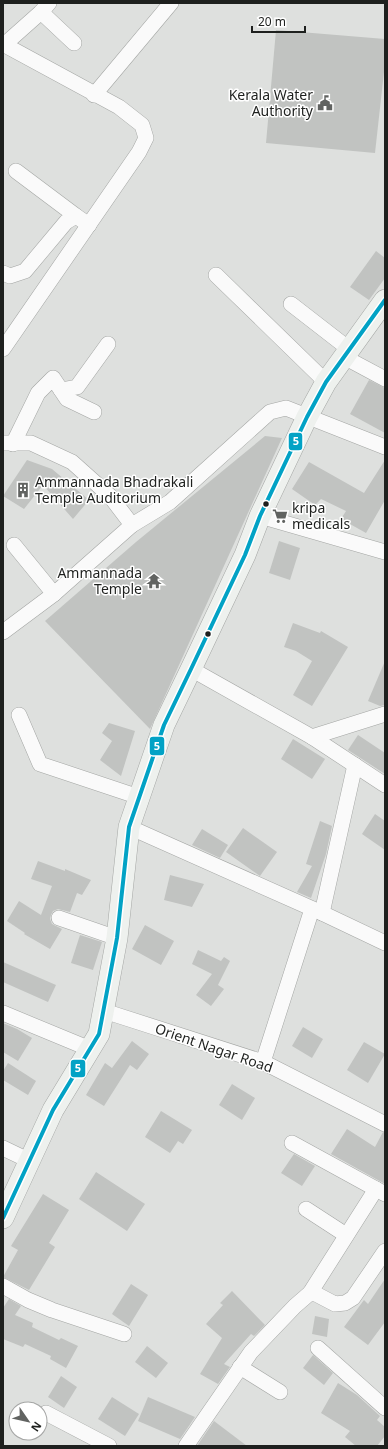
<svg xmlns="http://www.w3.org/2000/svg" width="388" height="1449" font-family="'Noto Sans',sans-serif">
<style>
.building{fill:#c1c3c1}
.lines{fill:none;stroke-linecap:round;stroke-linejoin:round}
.street-casing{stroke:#a4a6a4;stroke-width:16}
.secondary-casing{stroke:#a4a6a4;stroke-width:22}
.street{stroke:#fafafa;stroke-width:15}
.secondary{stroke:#eef1ee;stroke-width:21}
.bus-1-casing{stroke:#fff;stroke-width:7}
.bus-1{stroke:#02a2c5;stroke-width:4}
.bus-dot{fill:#1e201e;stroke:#fff;stroke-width:1.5}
.labels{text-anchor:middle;stroke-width:3;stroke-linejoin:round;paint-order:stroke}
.poi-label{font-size:14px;fill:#1e201e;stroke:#fff;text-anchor:end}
.street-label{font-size:14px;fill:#1e201e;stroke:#fff}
.line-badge{stroke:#fff;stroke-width:1.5}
.badge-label{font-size:11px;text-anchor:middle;font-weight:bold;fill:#fff}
</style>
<rect width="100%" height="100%" fill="#dee0de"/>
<g class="building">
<polygon points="276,30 385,39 385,63 375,153 266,143"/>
<polygon points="376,251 385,258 385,278 369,300 350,287"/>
<polygon points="369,380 385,388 385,433 350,414"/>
<polygon points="265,436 282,438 150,729 45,621 136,542"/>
<polygon points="27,460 52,469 89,500 73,519 43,485 24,509 3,496"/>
<polygon points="385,460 385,500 366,533 341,519 346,511 321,499 315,505 292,489 309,462 364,493"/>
<polygon points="279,541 300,548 290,580 269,573"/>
<polygon points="293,623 320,633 321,631 348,647 312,706 293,695 312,661 296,651 284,647"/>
<polygon points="385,661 385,705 380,706 368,701"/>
<polygon points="109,723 135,731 121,776 100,760 112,741 102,733"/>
<polygon points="358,735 385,753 385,774 348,750"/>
<polygon points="293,739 325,759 312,779 281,759"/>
<polygon points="375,814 385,821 385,850 362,834"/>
<polygon points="320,821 332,826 326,854 311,898 297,892 312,866 306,864"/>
<polygon points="243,828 277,852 260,876 226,852"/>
<polygon points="202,829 228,845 220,858 192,845"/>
<polygon points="38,861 65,871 65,869 91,880 82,895 77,893 70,912 58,909 53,911 51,915 50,919 52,924 62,929 50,949 24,934 25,933 7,921 19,901 41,915 52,886 31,879"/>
<polygon points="170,875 204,884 192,907 164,900"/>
<polygon points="145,925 174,941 161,965 132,949"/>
<polygon points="80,935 102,942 93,970 71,963"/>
<polygon points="198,950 221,961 224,957 230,961 218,985 224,989 211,1006 196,995 212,974 192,964"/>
<polygon points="3,962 56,985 48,1002 3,982"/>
<polygon points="3,1023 17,1029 32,1038 18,1061 3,1052"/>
<polygon points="303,1027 323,1039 312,1058 292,1046"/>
<polygon points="132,1041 149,1054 137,1070 130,1065 104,1106 86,1095 105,1063 112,1068"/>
<polygon points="364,1042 385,1054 368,1083 347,1070"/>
<polygon points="8,1063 36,1081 28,1095 3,1080 3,1071"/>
<polygon points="232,1084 255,1098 242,1120 219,1105"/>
<polygon points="161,1111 192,1130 183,1144 178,1141 170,1153 145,1137"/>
<polygon points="347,1129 375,1147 383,1132 385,1133 385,1184 331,1154"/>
<polygon points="294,1154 315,1166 302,1186 281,1173"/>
<polygon points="96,1172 145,1204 127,1231 79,1199"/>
<polygon points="43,1194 69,1210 49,1243 55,1247 29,1290 3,1277 18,1250 11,1246"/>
<polygon points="385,1279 385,1322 368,1345 344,1327 364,1300 368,1304"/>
<polygon points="131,1284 148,1295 129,1326 112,1314"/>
<polygon points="232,1291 265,1325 254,1336 251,1334 224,1364 230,1367 218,1384 200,1374 222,1338 206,1324 223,1305 220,1303"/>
<polygon points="9,1299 21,1306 15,1315 33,1323 32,1327 59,1340 61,1338 78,1346 66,1368 50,1359 51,1356 25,1344 23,1347 3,1339 3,1308"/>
<polygon points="315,1316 329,1319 327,1337 312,1334"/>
<polygon points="147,1346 168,1363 156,1378 135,1362"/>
<polygon points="313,1355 333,1373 324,1385 303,1368"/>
<polygon points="61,1376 77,1387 64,1408 48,1397"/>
<polygon points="338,1383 357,1395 380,1416 377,1420 385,1427 385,1436 377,1446 356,1446 345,1437 350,1431 321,1413"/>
<polygon points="112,1397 139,1414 125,1436 98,1419"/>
<polygon points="148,1397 195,1417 180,1439 138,1421"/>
<polygon points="214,1421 247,1446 197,1446"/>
</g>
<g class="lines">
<g class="street-casing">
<g id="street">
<polyline points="41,12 74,43"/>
<polyline points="3,44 119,107 142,125 146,138 139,152 3,349"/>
<polyline points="5,44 41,12 49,3"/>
<polyline points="94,95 171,3"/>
<polyline points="16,171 76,216"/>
<polyline points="3,273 10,276 25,271 66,222 76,216 89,225"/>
<polyline points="216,275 326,382"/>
<polyline points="291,304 349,349"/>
<polyline points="344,357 385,379"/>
<polyline points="61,390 77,387 108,344"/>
<polyline points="3,443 31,443 72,462 110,496 132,525 170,502 270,412 286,408 385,447"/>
<polyline points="13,444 38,393 53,378 67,399 94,412"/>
<polyline points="260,516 385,552"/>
<polyline points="14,545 54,594"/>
<polyline points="3,632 54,594 132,525"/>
<polyline points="191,669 312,737 385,785"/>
<polyline points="19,715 40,764 139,797"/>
<polyline points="312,737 385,714"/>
<polyline points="129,827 322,913 385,943"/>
<polyline points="322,913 355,765"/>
<polyline points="59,918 117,938"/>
<polyline points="104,1011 263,1062 385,1124"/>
<polyline points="3,1013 90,1049"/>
<polyline points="263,1062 312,909"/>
<polyline points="292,1143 385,1194"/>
<polyline points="3,1148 30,1161"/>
<polyline points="306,1209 346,1235"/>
<polyline points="3,1286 28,1300 52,1310 124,1334"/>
<polyline points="310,1293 376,1189"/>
<polyline points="318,1348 385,1408"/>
<polyline points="240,1367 280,1392"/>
<polyline points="46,1413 109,1446"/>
<polyline points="186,1446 251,1352 295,1306 310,1293 314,1293 335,1304 345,1303 353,1298 385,1251"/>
</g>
</g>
<g class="secondary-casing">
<polyline id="secondary" points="3,1218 53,1110 99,1034 117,938 129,827 164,725 191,669 245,555 260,516 307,417 326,382 385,300"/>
</g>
<use href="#street" class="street"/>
<use href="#secondary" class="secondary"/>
<g class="bus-1-casing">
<polyline id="bus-1" points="3,1218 53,1110 99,1034 117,938 129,827 164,725 191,669 245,555 260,516 307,417 326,382 385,300"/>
</g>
<use href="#bus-1" class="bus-1"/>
</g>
<defs>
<g id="civic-bare" transform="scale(1.2)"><path d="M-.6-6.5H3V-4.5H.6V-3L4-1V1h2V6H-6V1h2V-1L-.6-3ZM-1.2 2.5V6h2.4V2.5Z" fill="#616361" stroke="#fff" stroke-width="2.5" paint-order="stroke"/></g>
<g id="building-bare" transform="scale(1.2)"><path d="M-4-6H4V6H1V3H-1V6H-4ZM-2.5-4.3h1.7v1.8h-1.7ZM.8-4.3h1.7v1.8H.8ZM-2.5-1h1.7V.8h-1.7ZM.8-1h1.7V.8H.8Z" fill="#616361" stroke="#fff" stroke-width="2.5" paint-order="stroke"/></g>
<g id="supermarket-bare" transform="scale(1.2)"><path d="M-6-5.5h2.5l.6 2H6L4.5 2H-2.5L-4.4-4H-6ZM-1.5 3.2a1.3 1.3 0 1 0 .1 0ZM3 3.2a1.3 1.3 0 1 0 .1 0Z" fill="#616361" stroke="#fff" stroke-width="2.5" paint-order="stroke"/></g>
<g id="temple-bare" transform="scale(1.2)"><path d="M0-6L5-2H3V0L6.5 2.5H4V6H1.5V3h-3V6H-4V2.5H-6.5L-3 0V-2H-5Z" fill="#616361" stroke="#fff" stroke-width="2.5" paint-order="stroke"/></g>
</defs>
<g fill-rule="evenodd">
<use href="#civic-bare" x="325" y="103"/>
<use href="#building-bare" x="23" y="490"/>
<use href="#supermarket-bare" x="280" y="516"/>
<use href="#temple-bare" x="154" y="581"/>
</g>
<g class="bus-dot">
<circle cx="266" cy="504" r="3.5"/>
<circle cx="208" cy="634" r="3.5"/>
</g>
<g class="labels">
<g class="poi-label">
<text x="313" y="100">Kerala Water<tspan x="313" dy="16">Authority</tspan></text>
<text x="35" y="487" text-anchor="start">Ammannada Bhadrakali<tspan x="35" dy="16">Temple Auditorium</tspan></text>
<text x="292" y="513" text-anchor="start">kripa<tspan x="292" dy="16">medicals</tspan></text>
<text x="142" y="578">Ammannada<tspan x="142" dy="16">Temple</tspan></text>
</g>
<g class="street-label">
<text transform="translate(214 1048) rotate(19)" y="5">Orient Nagar Road</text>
</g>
</g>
<g class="line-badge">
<rect x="288" y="432" width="15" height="19" rx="4" fill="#02a2c5"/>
<rect x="149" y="736" width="16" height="20" rx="4" fill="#02a2c5"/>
<rect x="70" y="1059" width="16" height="19" rx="4" fill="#02a2c5"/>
</g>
<g class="badge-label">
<text x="296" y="445">5</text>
<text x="157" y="750">5</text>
<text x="78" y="1072">5</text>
</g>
<rect width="388" height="1449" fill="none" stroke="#1e201e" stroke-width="8"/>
<g transform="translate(28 1421) rotate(124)"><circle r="19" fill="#ffffff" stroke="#a5a6a5"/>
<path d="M0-3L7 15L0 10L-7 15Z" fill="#616361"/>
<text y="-6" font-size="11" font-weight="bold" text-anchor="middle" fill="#1e201e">N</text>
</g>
<path d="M252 26v6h53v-6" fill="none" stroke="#1e201e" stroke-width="2"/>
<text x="258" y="26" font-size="12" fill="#1e201e" stroke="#ffffff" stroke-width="3" paint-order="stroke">20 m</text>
</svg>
